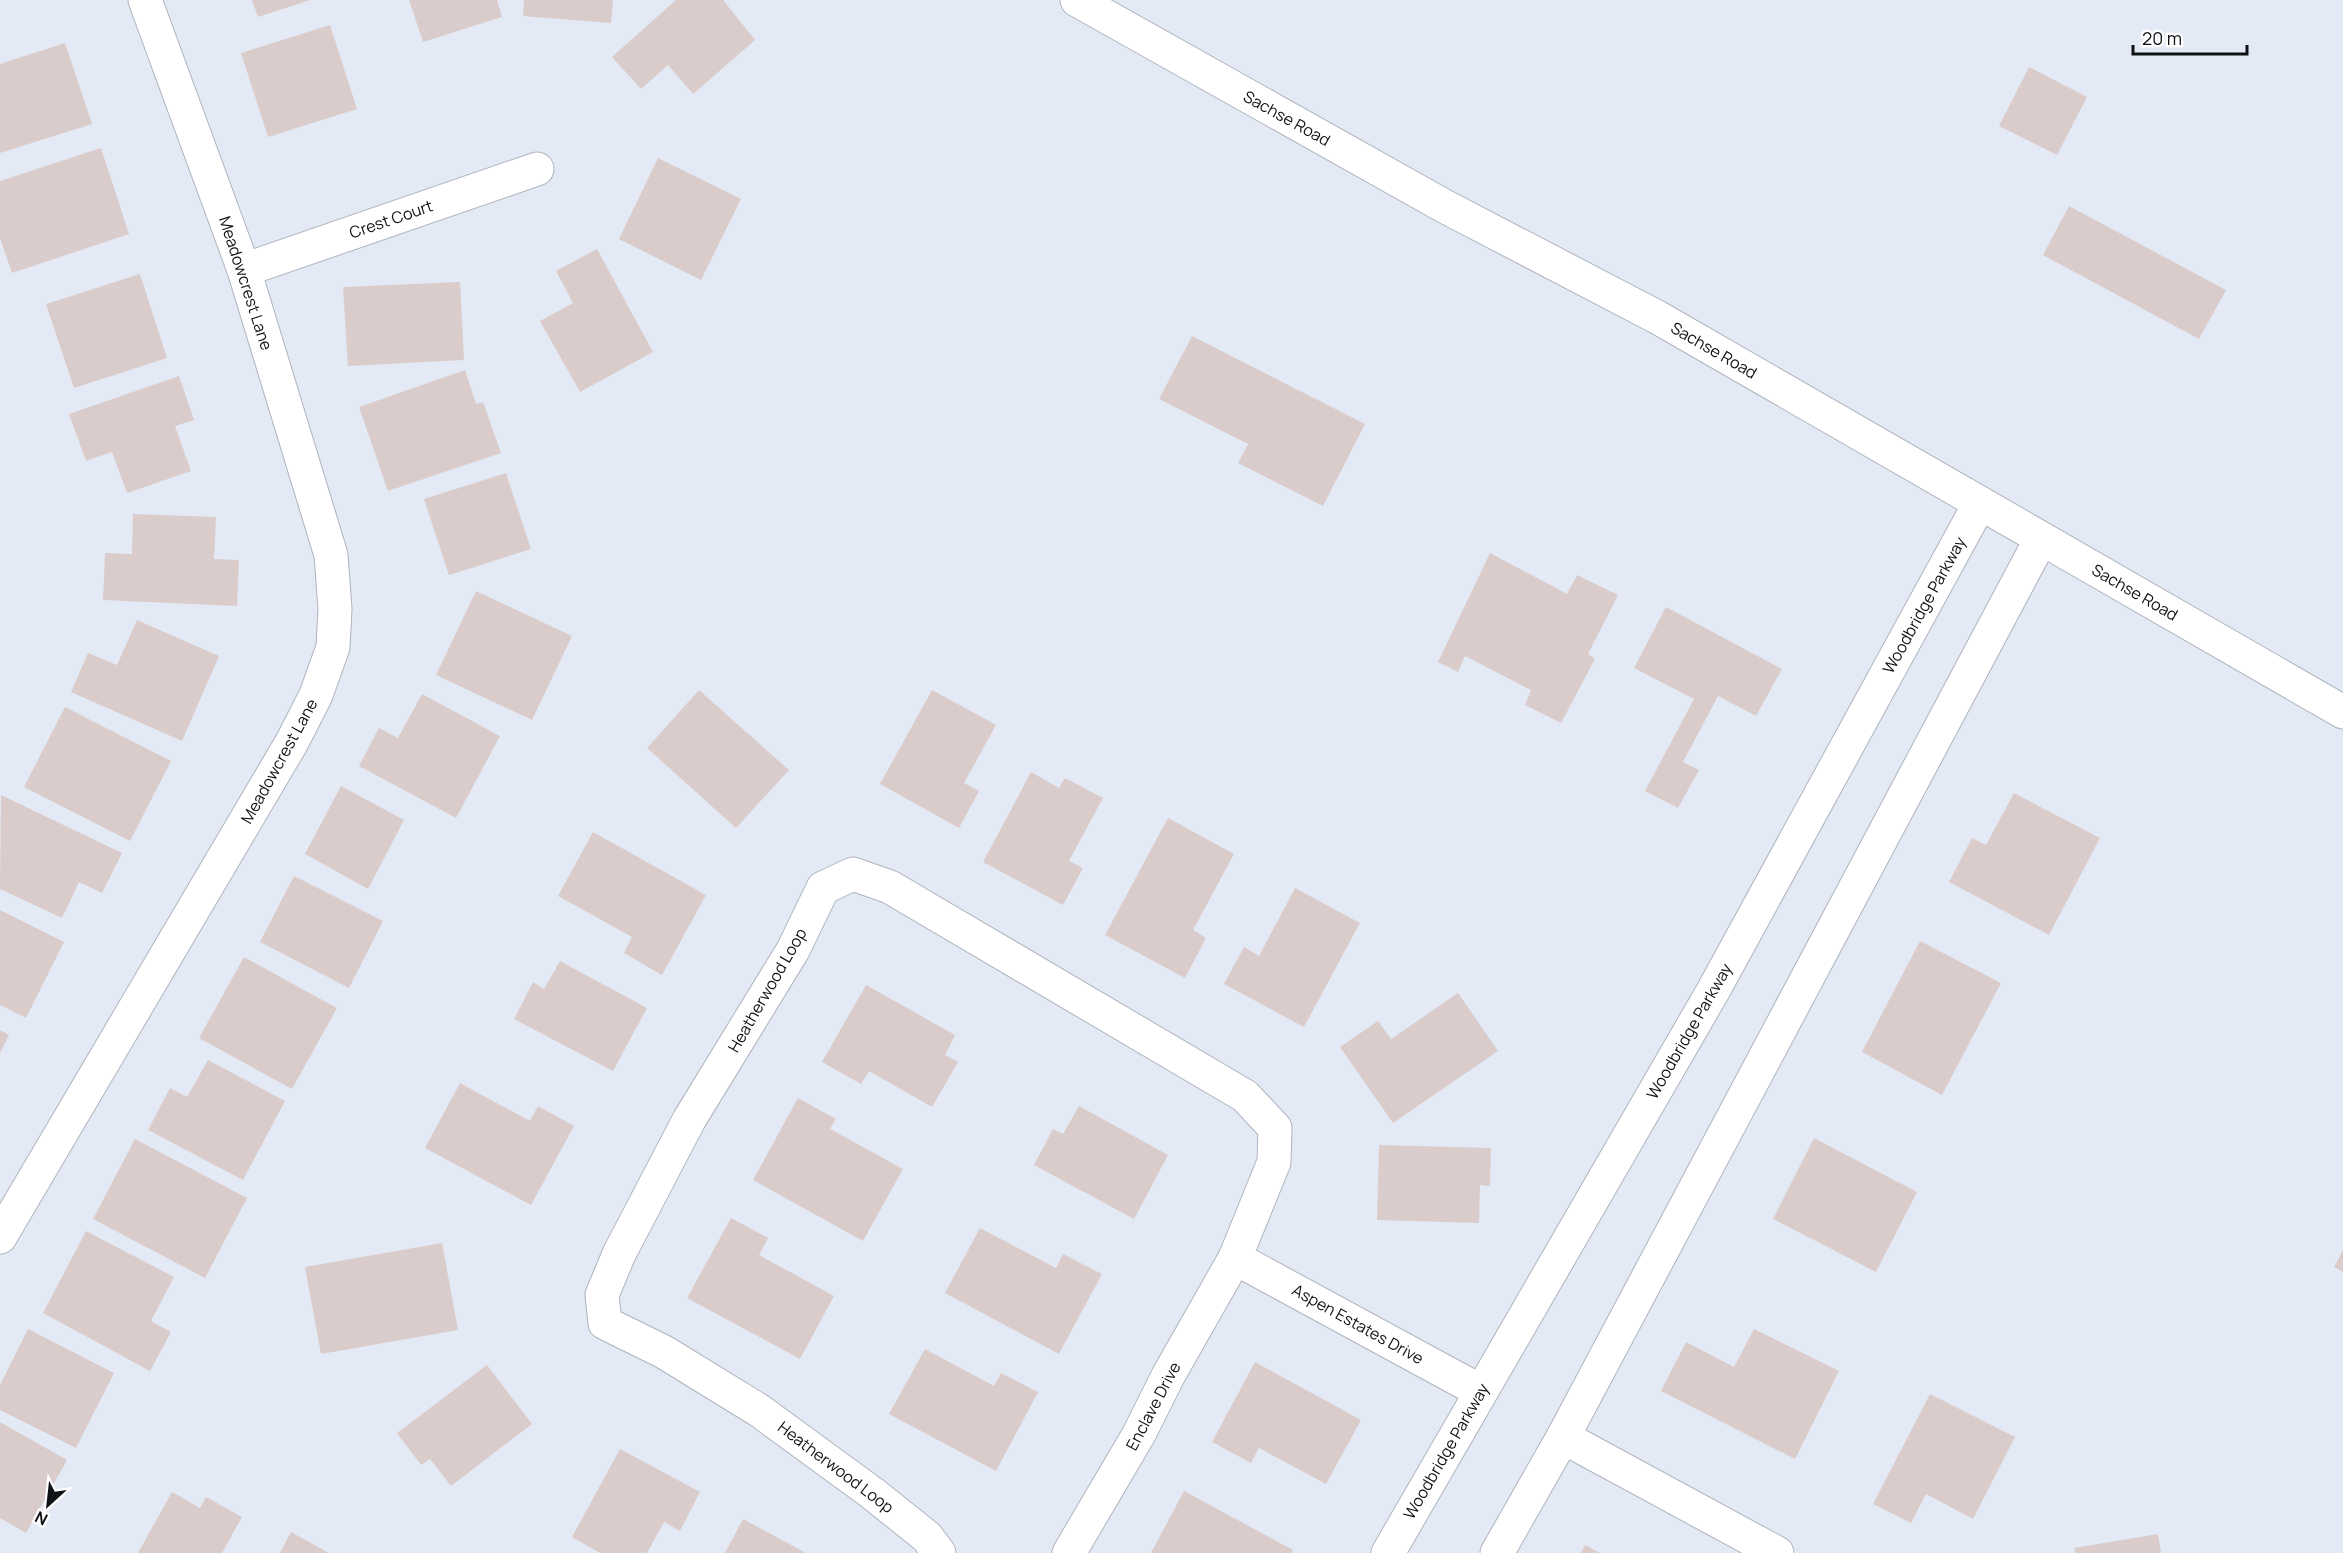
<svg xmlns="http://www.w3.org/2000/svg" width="2343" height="1553" font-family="Manrope,sans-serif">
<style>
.building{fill:#daccca}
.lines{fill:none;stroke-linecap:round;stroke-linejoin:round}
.street-casing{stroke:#aeb4be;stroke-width:35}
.secondary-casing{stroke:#aeb4be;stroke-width:35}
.street{stroke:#fff;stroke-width:33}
.secondary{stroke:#fff;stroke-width:33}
.labels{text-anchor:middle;stroke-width:4.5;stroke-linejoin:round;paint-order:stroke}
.street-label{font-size:16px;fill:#0f1215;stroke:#fff}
</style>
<rect width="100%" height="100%" fill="#e4eaf5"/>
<g class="building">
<polygon points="252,0 310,0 258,17"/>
<polygon points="409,0 497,0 502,17 423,42"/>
<polygon points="524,0 613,0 611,23 523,16"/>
<polygon points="676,0 723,0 755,40 693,94 668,65 641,89 612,57"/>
<polygon points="330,25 357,109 268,137 241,53"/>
<polygon points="65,43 92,124 0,153 0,64"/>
<polygon points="2029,67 2087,97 2057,155 1999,126"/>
<polygon points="101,148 129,234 12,273 0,238 0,181"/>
<polygon points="658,158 741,199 701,280 619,239"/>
<polygon points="2069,206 2226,290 2199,339 2043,255"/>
<polygon points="597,249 653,352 580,392 540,321 573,303 556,271"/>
<polygon points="140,274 167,358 74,388 46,304"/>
<polygon points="460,282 464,360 348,366 343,287"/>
<polygon points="1192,336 1365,424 1323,506 1238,463 1248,444 1159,399"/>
<polygon points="465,370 476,404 483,402 501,453 388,491 359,407"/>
<polygon points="179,376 194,420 175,426 191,471 127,493 112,452 86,461 69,414"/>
<polygon points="506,473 531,549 449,575 424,499"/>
<polygon points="133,514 216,517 214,559 239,560 237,606 103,600 105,553 132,554"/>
<polygon points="1490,553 1567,594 1577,575 1618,595 1588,654 1595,659 1561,723 1525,705 1531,690 1465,656 1458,672 1438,662"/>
<polygon points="476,591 572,636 532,720 436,675"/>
<polygon points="1666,607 1782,669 1756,716 1718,696 1683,762 1699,770 1678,808 1645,791 1694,699 1634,668"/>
<polygon points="137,620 219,656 182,741 71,692 88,653 117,665"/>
<polygon points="699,690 789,770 736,828 647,748"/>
<polygon points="932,690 996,725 964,783 979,791 959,828 880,784"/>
<polygon points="422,694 500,736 456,818 359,766 379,728 398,738"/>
<polygon points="65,707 171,761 130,841 24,787"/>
<polygon points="1031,772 1059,788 1065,778 1103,798 1069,861 1083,868 1063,905 983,862"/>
<polygon points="341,786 404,820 368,889 305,854"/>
<polygon points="2014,793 2100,838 2049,935 1949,882 1972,838 1986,845"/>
<polygon points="1,795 122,853 102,893 79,882 62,918 0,889"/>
<polygon points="1168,818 1234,854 1193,930 1206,938 1185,978 1105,935"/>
<polygon points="593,832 706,895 662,975 624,953 632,937 558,896"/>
<polygon points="294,876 383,921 349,988 260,942"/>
<polygon points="1295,888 1360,923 1304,1027 1224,984 1244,947 1259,956"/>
<polygon points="0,910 64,942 26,1018 0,1005"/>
<polygon points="1920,941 2001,983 1942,1095 1862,1052"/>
<polygon points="244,957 337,1008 292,1089 199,1038"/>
<polygon points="560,961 647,1008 613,1071 514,1019 533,982 544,989"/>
<polygon points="866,985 955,1035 945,1055 958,1062 932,1107 869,1071 861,1084 822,1062"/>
<polygon points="1458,993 1498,1051 1393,1123 1340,1047 1378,1021 1391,1039"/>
<polygon points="0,1030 9,1035 0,1053"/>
<polygon points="208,1060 285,1101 243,1180 148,1130 170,1088 187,1097"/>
<polygon points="460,1083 530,1121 538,1106 574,1126 531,1205 425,1148"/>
<polygon points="798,1098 836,1119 830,1129 903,1169 863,1241 753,1180"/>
<polygon points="1079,1106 1168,1155 1134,1219 1034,1165 1053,1129 1063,1134"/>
<polygon points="1814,1138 1917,1192 1876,1272 1773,1219"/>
<polygon points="135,1139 247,1198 205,1278 93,1219"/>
<polygon points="1379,1145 1491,1148 1490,1186 1480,1185 1479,1223 1377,1220"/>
<polygon points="731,1218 768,1238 759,1255 834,1296 800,1359 687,1298"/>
<polygon points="980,1228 1056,1268 1063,1254 1102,1274 1059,1354 945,1293"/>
<polygon points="86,1231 174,1277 151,1321 171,1332 150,1371 43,1313"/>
<polygon points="442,1243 458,1330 321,1354 305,1267"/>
<polygon points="2343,1250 2343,1272 2334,1267"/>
<polygon points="28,1329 114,1373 76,1448 0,1410 0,1385"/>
<polygon points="1754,1329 1839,1371 1795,1459 1661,1391 1686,1342 1734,1367"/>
<polygon points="925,1349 994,1386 1001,1373 1038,1392 996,1471 889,1414"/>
<polygon points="1255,1362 1361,1420 1326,1484 1259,1448 1251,1463 1212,1442"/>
<polygon points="487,1365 532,1424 451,1486 430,1459 421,1465 397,1433"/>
<polygon points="1930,1394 2015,1437 1973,1519 1926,1494 1911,1523 1873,1504"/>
<polygon points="0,1422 67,1460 26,1533 0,1518"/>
<polygon points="620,1449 700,1492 680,1531 664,1522 647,1553 600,1553 572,1537"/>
<polygon points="1184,1491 1293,1550 1291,1553 1151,1553"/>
<polygon points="172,1492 200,1508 206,1497 242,1517 222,1553 138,1553"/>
<polygon points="743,1519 806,1553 725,1553"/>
<polygon points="291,1532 329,1553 280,1553"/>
<polygon points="2158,1534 2161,1553 2075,1553 2074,1548"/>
<polygon points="1585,1545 1600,1553 1581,1553"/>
</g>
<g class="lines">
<g class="street-casing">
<g id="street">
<polyline points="244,270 537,169"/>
<polyline points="0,1237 292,742 316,695 333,647 335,609 331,555 244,270 145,0"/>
<polyline points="1235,1258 1480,1391"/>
<polyline points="1563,1437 1777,1553"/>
<polyline points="939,1553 927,1537 872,1493 760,1411 664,1352 605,1323 602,1295 619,1254 689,1120 793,950 823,888 853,874 890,887 1245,1096 1275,1128 1274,1162 1235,1258 1168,1376 1139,1434 1069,1553"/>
</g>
</g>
<g class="secondary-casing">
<g id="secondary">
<polyline points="1077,0 1444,206 1657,317 2343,712"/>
<polyline points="1388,1553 1713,991 1980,503"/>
<polyline points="1497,1553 1563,1437 2041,539"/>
</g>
</g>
<use href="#street" class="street"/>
<use href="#secondary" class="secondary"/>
</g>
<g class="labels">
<g class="street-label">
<text transform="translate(1287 118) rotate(29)" y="6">Sachse Road</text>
<text transform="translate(391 219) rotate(-19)" y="6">Crest Court</text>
<text transform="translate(246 283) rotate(72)" y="6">Meadowcrest Lane</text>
<text transform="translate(1714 350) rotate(30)" y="6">Sachse Road</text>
<text transform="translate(2135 592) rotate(30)" y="6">Sachse Road</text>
<text transform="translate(1924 605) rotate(-61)" y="6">Woodbridge Parkway</text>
<text transform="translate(279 761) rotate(-61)" y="6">Meadowcrest Lane</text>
<text transform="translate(767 990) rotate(-60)" y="6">Heatherwood Loop</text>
<text transform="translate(1689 1031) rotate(-60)" y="6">Woodbridge Parkway</text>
<text transform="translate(1358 1324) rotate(29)" y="6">Aspen Estates Drive</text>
<text transform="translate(1153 1406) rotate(-62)" y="6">Enclave Drive</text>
<text transform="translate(1446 1451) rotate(-60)" y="6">Woodbridge Parkway</text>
<text transform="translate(836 1467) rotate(37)" y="6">Heatherwood Loop</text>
</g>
</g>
<g transform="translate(48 1505) rotate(207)" stroke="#ffffff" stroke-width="4.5" paint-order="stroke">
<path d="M0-4.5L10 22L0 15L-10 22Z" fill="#0f1215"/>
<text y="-9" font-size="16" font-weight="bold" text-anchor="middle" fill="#0f1215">N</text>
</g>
<path d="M2133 45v9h114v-9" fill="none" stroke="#0f1215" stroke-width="3"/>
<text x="2142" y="45" font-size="18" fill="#0f1215" stroke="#ffffff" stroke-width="4.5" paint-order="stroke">20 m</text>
</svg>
